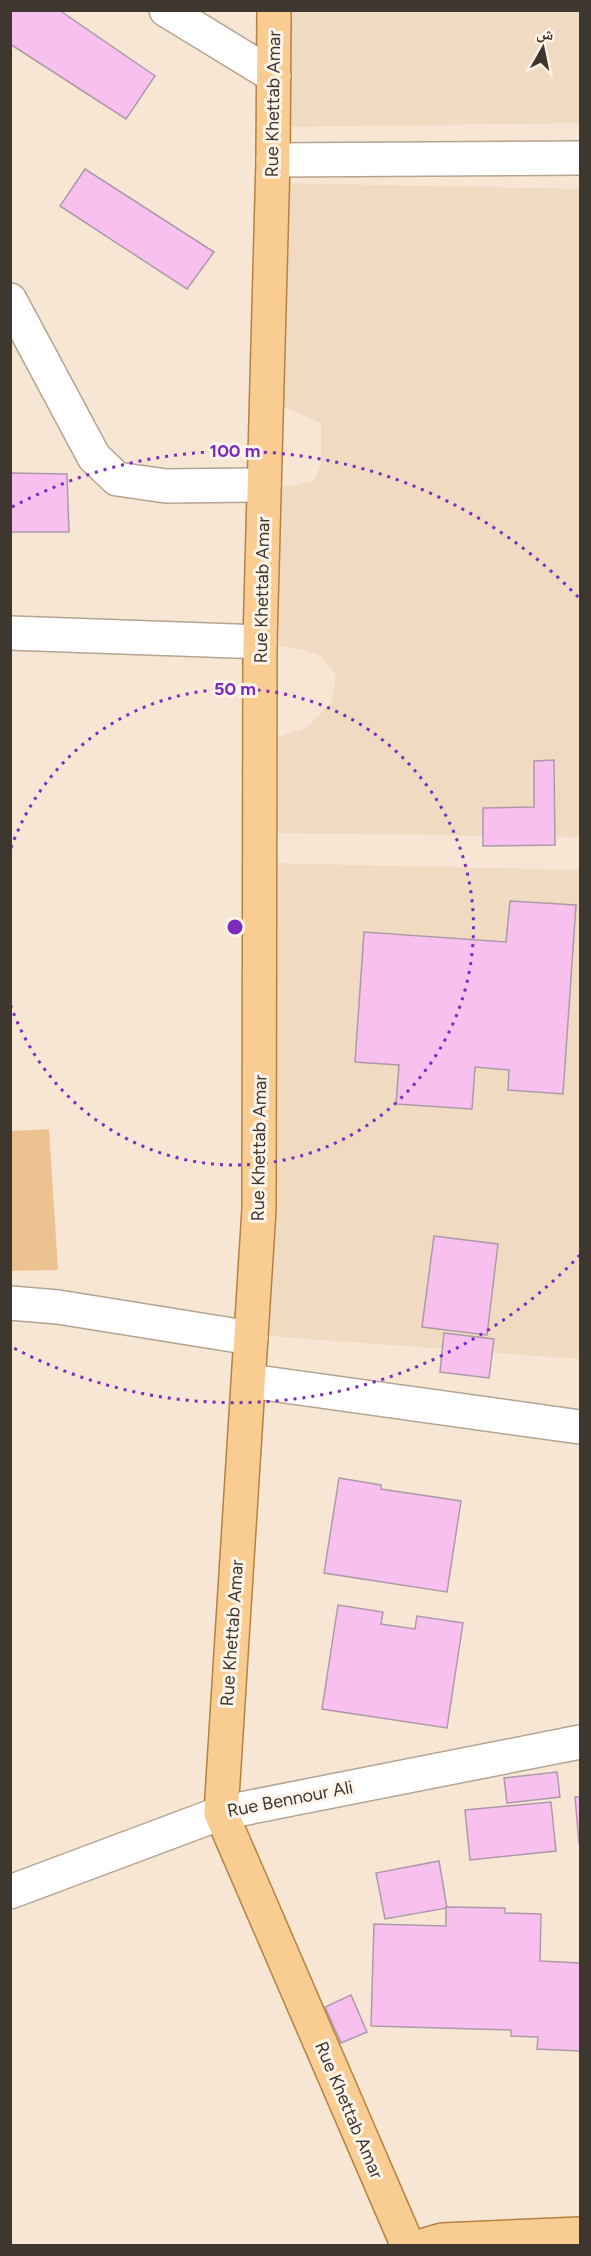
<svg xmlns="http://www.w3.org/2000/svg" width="591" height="2256" font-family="Figtree,'Noto Naskh Arabic',sans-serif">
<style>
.built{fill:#f0dbc2}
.green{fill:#edc291}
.building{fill:#f8c0ef;stroke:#ac9aa9;stroke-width:1.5}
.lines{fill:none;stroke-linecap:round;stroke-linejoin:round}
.minor-casing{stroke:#b4a492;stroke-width:36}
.major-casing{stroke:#b58240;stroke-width:36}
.minor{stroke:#fff;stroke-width:33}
.major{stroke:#f9cd92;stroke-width:33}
.ring{fill:none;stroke:#7b2cbf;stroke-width:3;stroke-dasharray:3 6}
.labels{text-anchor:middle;stroke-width:6;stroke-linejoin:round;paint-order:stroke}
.street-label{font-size:18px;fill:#3e3730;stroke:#fff4e9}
.centre{fill:#7b2cbf;stroke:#fff4e9;stroke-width:3}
.ring-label{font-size:18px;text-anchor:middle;font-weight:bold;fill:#7b2cbf;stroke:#fff4e9;stroke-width:6;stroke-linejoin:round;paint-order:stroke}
</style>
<rect width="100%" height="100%" fill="#f7e6d4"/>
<g class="built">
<polygon points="291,11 580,11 580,123 287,127"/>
<polygon points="277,183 580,189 580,837 273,833 272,739 306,728 331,703 336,676 321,656 300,649 266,644 269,487 293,486 314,480 321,465 321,423 271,402"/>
<polygon points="270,863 580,870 580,1359 255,1335"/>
</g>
<polygon class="green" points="49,1129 58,1270 11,1271 11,1131"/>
<g class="building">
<polygon points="10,10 59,10 155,76 126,119 10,44"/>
<polygon points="85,169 214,252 187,289 60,206"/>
<polygon points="10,473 67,474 69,532 10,532"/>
<polygon points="554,760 555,845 483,846 483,808 534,807 534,761"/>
<polygon points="510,901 576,905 563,1094 508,1090 509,1070 475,1067 472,1109 396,1104 399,1065 355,1062 364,932 506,942"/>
<polygon points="434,1236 498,1244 487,1335 422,1327"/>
<polygon points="444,1333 494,1339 489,1378 440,1372"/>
<polygon points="339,1478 381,1485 381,1489 461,1501 447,1592 324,1573"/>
<polygon points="338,1605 383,1612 381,1624 415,1629 417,1616 463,1623 447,1728 322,1709"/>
<polygon points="557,1772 560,1797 507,1803 504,1778"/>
<polygon points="575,1797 580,1797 580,1843 579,1843"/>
<polygon points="551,1802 556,1851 470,1860 465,1810"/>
<polygon points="439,1861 447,1908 385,1919 376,1873"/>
<polygon points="446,1907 505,1908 505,1913 541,1914 540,1961 580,1963 580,2051 537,2049 538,2037 511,2036 511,2030 371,2026 374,1924 446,1926"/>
<polygon points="351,1995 367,2032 341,2043 325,2007"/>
</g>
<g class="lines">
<g class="minor-casing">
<g id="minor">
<polyline points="166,10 274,76"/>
<polyline points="273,160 580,158"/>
<polyline points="10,300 94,457 117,479 166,486 264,485"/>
<polyline points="10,633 260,642"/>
<polyline points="10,1303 58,1307 251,1338"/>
<polyline points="249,1381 580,1427"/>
<polyline points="10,1892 221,1813 580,1742"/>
</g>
</g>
<g class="major-casing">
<g id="major">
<polyline points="274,10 273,160 260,642 259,1209 221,1813 408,2246"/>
<polyline points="421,2246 442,2240 580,2234"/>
</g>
</g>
<use href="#minor" class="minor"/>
<use href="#major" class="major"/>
</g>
<g class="ring">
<path d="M11 848A238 238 0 1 1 11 1006"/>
<path d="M580 1255A476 476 0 0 1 12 1347M12 507A476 476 0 0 1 580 599"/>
</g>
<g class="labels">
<g class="street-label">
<text transform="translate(273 104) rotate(-89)" y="6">Rue Khettab Amar</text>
<text transform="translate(262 590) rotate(-89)" y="6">Rue Khettab Amar</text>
<text transform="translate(259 1148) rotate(-89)" y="6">Rue Khettab Amar</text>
<text transform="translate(232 1633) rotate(-86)" y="6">Rue Khettab Amar</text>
<text transform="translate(290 1799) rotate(-11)" y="6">Rue Bennour Ali</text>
<text transform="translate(349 2110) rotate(67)" y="6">Rue Khettab Amar</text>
</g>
</g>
<circle cx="235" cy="927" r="9" class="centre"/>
<g class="ring-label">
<text x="235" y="457">100 m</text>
<text x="235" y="695">50 m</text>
</g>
<rect width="591" height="2256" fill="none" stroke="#3e3730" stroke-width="24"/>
<g transform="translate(543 48) rotate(9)" stroke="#fff4e9" stroke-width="4.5" paint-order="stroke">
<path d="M0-4.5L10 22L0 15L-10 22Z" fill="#3e3730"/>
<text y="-9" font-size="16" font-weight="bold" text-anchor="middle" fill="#3e3730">ش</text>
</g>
</svg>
